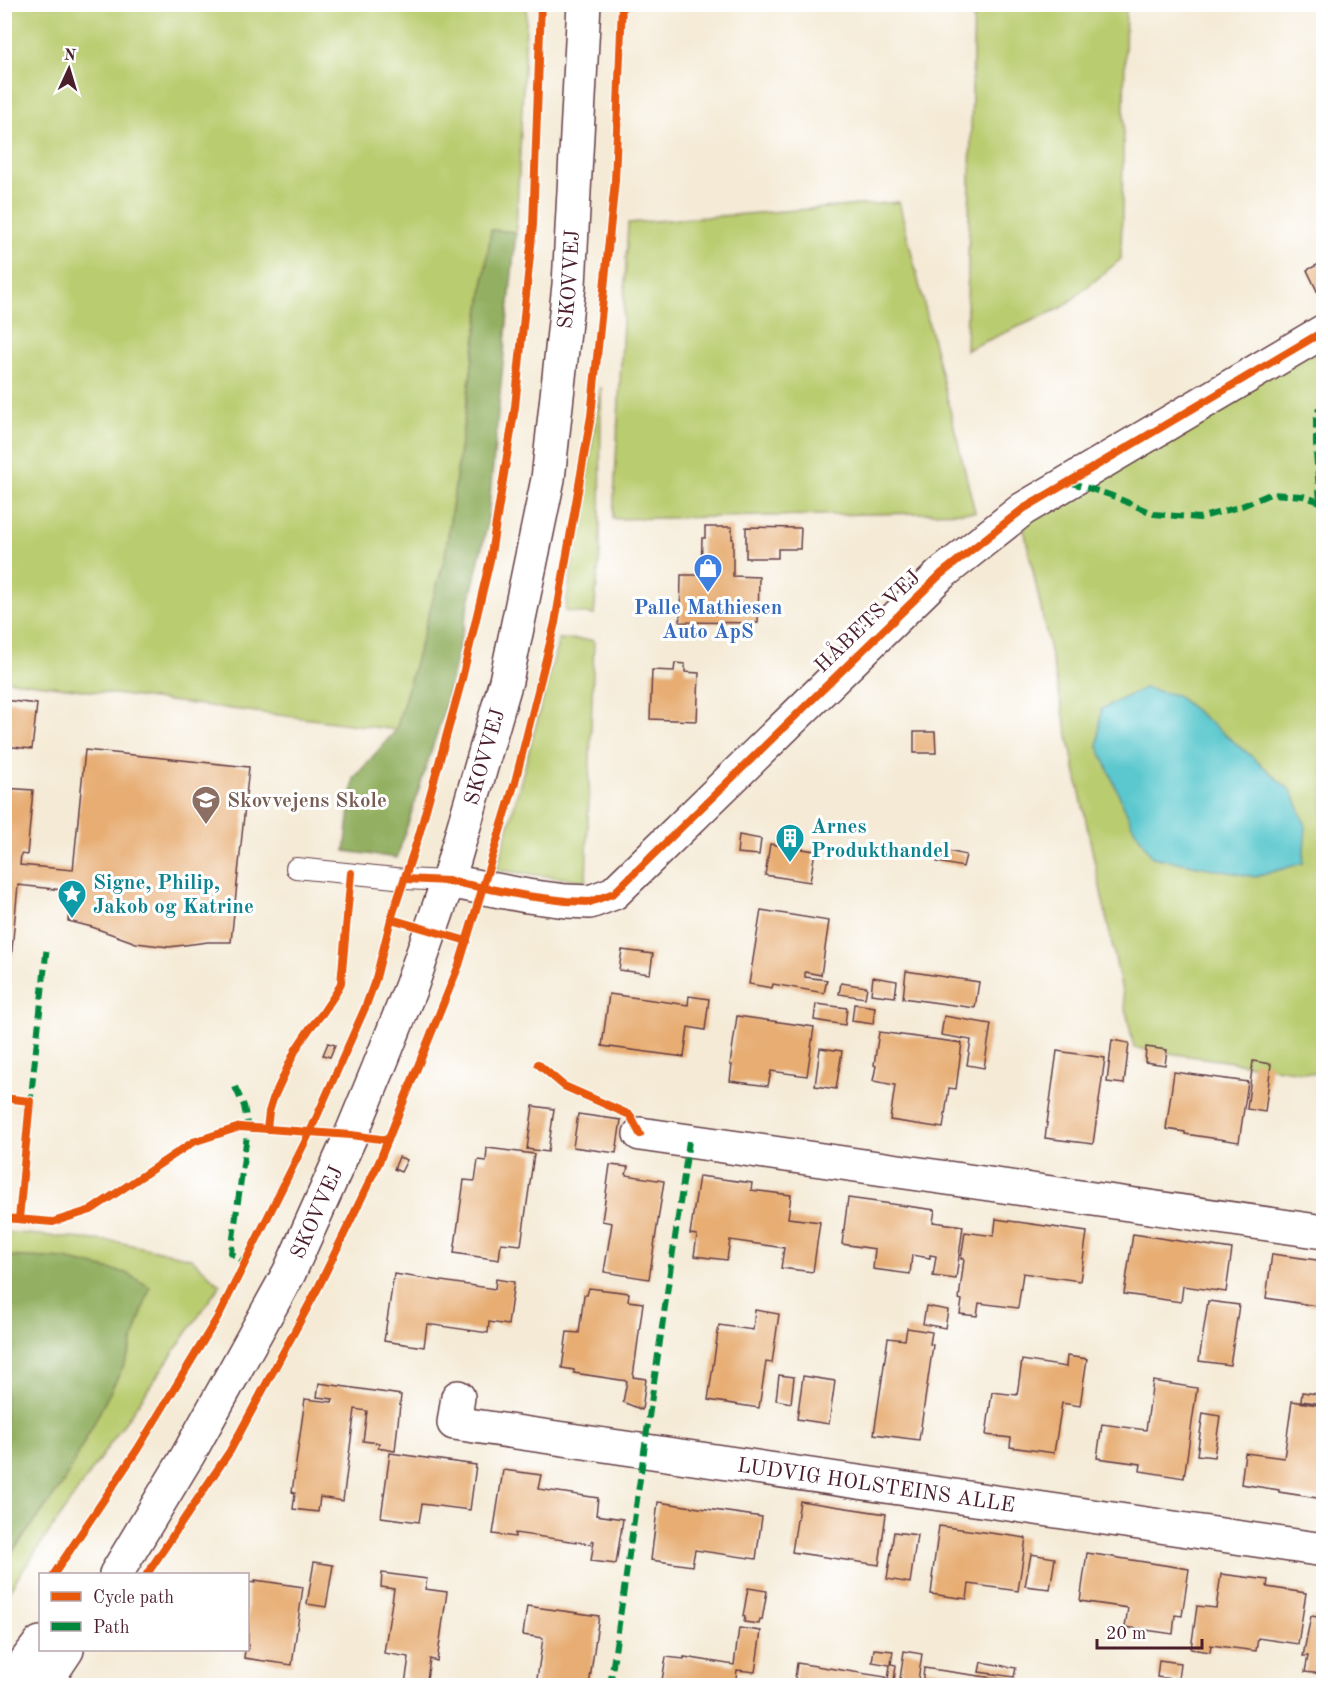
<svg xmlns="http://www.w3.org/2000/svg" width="1328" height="1690" font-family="'Old Standard TT',serif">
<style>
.green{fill:#bacc70;stroke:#82764e;stroke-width:1.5}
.forest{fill:#93b062;stroke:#6e6846;stroke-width:1.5}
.water{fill:#5ac8ce;stroke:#52747c;stroke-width:1.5}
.building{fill:#e7ad73}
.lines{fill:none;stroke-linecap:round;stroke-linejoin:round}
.lane-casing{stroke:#643d44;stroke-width:22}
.street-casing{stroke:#643d44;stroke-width:36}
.secondary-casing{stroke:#643d44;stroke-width:36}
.lane{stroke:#fff;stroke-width:20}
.street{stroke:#fff;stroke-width:33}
.secondary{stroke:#fff;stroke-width:33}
.quiet{stroke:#00873e;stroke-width:6;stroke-dasharray:12 6;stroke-linecap:butt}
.cycleway-casing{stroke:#fff;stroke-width:11}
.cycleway{stroke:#e8590c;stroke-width:8}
.labels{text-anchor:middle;stroke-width:6;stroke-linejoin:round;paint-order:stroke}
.street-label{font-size:21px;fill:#4a1f2b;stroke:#fff}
.shop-label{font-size:21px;font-weight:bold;fill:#366cbe;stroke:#fff}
.education-label{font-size:21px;font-weight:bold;fill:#785e54;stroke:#fff;text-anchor:start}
.culture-label{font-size:21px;font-weight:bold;fill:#0d838f;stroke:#fff;text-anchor:start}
</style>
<rect width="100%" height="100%" fill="#fff"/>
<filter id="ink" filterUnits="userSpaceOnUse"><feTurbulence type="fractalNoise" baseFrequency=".0167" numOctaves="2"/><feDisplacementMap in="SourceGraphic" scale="12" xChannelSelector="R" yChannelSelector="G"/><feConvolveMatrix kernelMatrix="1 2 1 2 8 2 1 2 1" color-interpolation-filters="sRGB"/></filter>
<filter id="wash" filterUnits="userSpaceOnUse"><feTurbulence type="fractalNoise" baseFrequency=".008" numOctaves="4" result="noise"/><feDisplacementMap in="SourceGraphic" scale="24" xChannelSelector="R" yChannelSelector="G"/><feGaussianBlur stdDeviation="1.35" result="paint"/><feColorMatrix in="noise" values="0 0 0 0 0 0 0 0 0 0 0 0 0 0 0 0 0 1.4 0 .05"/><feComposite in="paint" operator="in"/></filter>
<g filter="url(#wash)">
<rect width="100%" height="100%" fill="#f4ead5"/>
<g class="green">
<polygon points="5,5 527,5 516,232 491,230 445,557 396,730 5,680"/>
<polygon points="974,5 1126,5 1121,259 1063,307 966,350"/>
<polygon points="899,202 975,512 613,519 628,223"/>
<polygon points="1323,340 1323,1075 1134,1048 1022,519"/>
<polygon points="601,387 600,553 594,615 565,611"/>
<polygon points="559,639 594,640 586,881 497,870"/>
<polygon points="5,1232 118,1242 191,1258 220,1285 5,1596 5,1562 63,1483 127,1359 65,1259 5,1256"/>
</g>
<g class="forest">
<polygon points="491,230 516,232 487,526 443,714 397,858 345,851 354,778 396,730 445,557"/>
<polygon points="5,1256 65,1259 126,1273 150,1287 127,1359 63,1483 5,1562"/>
</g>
<polygon class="water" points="1144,688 1176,695 1249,754 1292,792 1306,826 1303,863 1255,877 1152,857 1132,825 1098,746 1101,709"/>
<g id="blocks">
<g class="building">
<polygon points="1321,263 1324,268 1324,293 1319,295 1307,270"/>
<polygon points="705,527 732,527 732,539 733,539 733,576 759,577 758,623 680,622 681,575 701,575 702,538 705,538"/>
<polygon points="746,527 801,528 800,549 778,549 778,558 746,558"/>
<polygon points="675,663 685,664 685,672 699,673 697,721 650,719 652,670 674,671"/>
<polygon points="4,700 37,704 32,749 4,746"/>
<polygon points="914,732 935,732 936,753 914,753"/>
<polygon points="85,750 249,767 231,942 208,942 169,947 136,943 92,927 68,921 71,891 18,885 6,1014 4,1013 4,788 33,790 27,855 21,854 20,865 73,870"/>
<polygon points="739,835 761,839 759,855 737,853"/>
<polygon points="770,844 815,851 810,882 765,875"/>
<polygon points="939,849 966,855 963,867 937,862"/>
<polygon points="761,910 829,921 821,975 805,972 805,977 827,980 824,993 773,984 772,988 749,984"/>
<polygon points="622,950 653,954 650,974 619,970"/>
<polygon points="906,971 979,982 975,1008 903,998"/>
<polygon points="873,977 897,981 895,997 871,994"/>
<polygon points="841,983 867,987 865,998 839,994"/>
<polygon points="609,994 688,1005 689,996 709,999 705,1030 688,1027 684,1057 602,1046"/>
<polygon points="816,1004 847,1008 845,1025 814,1020"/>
<polygon points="854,1004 875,1007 873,1024 852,1021"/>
<polygon points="737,1016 814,1027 807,1076 771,1071 768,1086 730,1081 732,1065 730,1065"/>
<polygon points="944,1016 991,1024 984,1068 967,1065 971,1040 941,1035"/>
<polygon points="879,1032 962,1043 956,1089 949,1088 943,1128 890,1120 895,1085 873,1081 876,1066 874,1065"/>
<polygon points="1112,1040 1129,1043 1124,1084 1107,1082"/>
<polygon points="328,1043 335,1045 330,1057 323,1055"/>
<polygon points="1146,1047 1167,1050 1165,1065 1145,1062"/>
<polygon points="820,1048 842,1051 836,1089 815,1086"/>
<polygon points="1057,1051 1105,1058 1093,1144 1045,1138"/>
<polygon points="1253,1061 1271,1064 1265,1112 1247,1109"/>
<polygon points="1174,1072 1248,1082 1239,1142 1185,1134 1185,1132 1166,1129"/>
<polygon points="533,1106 554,1109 548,1152 527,1149"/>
<polygon points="578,1114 621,1120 616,1153 573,1147"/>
<polygon points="487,1148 534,1154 521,1245 501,1243 499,1260 454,1253 464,1180 475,1181 478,1160 486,1161"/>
<polygon points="399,1157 407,1160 401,1172 394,1169"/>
<polygon points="610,1165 628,1167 626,1175 664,1181 649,1279 604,1272 612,1223 602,1221"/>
<polygon points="699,1176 752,1183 751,1190 791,1195 788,1218 820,1222 813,1272 781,1268 784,1248 730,1240 727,1260 694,1256 697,1235 690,1234"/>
<polygon points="848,1198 935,1210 933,1222 963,1226 956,1279 933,1276 936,1256 930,1255 930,1258 912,1255 910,1274 873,1269 875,1249 842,1244"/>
<polygon points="996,1219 1087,1232 1080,1281 1023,1273 1018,1308 979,1303 977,1316 960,1314 962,1300 959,1299 964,1259 961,1259 965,1232 994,1236"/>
<polygon points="1133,1234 1232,1249 1226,1292 1183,1286 1181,1302 1124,1294"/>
<polygon points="1272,1254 1324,1261 1324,1307 1266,1298"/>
<polygon points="394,1274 495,1289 496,1279 514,1282 508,1325 489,1322 488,1333 427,1324 424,1347 384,1341"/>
<polygon points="589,1288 629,1293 628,1301 643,1303 633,1377 646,1379 642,1410 623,1402 627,1381 574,1373 574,1370 562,1368 567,1332 579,1333 584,1295 587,1295"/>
<polygon points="1208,1301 1239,1305 1230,1365 1199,1361"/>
<polygon points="926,1306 948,1310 945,1328 923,1324"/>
<polygon points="755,1310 779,1314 772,1363 766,1362 759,1408 708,1400 719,1325 753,1330"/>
<polygon points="907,1328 932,1332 930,1344 933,1345 919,1440 874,1434 888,1338 905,1340"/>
<polygon points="1067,1356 1087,1359 1080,1406 1062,1403 1054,1453 1010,1447 1011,1438 986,1435 992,1392 1017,1395 1022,1360 1066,1367"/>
<polygon points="779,1375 794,1377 791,1403 776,1400"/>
<polygon points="803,1376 835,1381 829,1424 797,1419"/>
<polygon points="1153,1381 1197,1388 1184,1478 1140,1471 1141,1464 1097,1458 1102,1424 1146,1430"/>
<polygon points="319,1383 401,1395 395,1451 378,1448 379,1443 363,1441 367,1411 355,1409 343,1501 320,1497 318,1512 293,1509 295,1493 292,1492 305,1399 332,1402 333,1399 317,1397"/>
<polygon points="1302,1392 1324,1395 1324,1404 1301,1401"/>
<polygon points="1292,1401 1324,1406 1324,1499 1279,1492 1279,1490 1241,1484 1245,1453 1284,1458"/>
<polygon points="1203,1413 1220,1416 1214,1457 1197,1455"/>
<polygon points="390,1453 476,1465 470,1510 422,1504 419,1522 381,1517"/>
<polygon points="503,1470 541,1475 538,1489 598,1498 596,1515 623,1519 616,1564 591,1561 594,1541 592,1540 591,1544 515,1533 515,1537 493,1534"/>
<polygon points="800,1501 886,1514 879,1565 792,1552"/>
<polygon points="658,1502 762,1517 756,1559 695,1550 692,1566 651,1560"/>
<polygon points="939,1526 1026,1538 1018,1591 969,1584 967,1599 931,1594 933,1578 932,1578"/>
<polygon points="894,1532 917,1535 910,1583 887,1579"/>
<polygon points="1087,1553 1189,1569 1182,1616 1175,1615 1173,1634 1125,1627 1128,1608 1080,1601"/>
<polygon points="1031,1554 1055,1558 1050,1589 1025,1586"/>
<polygon points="314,1562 333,1565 326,1607 307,1604"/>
<polygon points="382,1573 427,1579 425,1589 447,1592 437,1661 430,1659 426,1686 405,1684 409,1657 384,1653 394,1589 381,1587"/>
<polygon points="1221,1574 1268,1580 1267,1587 1306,1593 1298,1644 1258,1638 1256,1651 1211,1645 1210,1652 1191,1649 1197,1606 1216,1608"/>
<polygon points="255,1580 303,1587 292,1665 244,1658 245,1650 248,1650 248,1582 255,1583"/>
<polygon points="748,1588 767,1591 762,1620 760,1619 759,1624 744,1622 745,1617 743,1616"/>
<polygon points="527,1606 599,1616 589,1686 536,1686 543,1638 523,1635"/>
<polygon points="1311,1616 1324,1618 1324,1666 1322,1674 1305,1672 1308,1656 1303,1656"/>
<polygon points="739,1628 761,1631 755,1672 737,1670 735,1686 661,1686 666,1657 684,1659 684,1657 734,1665"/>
<polygon points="874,1649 893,1651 891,1664 896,1665 894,1681 888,1680 890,1665 872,1662"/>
<polygon points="904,1651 922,1654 917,1686 899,1686"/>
<polygon points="1159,1660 1180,1663 1178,1680 1157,1677"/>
<polygon points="981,1662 1016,1668 1014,1677 979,1672"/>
<polygon points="797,1663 886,1677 884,1686 794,1686"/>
<polygon points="924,1668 1021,1682 1021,1686 922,1686"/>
</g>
</g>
</g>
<g filter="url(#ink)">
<use href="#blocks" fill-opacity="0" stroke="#643d44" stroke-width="1.5"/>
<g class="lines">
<g class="lane-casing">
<polyline id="lane" points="296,868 405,879 448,881"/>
</g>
<g class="street-casing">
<g id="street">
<polyline points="448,881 527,896 566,901 590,902 614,893 941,574 1023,509 1324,331"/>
<polyline points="640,1134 1324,1232"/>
<path id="s1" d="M458,1397L454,1423L1324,1550"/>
</g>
</g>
<g class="secondary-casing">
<g id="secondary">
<path id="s2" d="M116,1574L188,1455L289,1273L351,1135L377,1072L411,987L448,881L506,681L548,479L569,285L584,4"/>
<polyline points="7,1686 40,1643"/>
<polyline points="43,1686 67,1650"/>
</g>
</g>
<use href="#lane" class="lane"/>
<use href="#street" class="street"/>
<use href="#secondary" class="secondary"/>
<g class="quiet">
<polyline points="1324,402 1316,414 1316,453 1320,502 1324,515"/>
<polyline points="1069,482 1110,495 1154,514 1199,518 1242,506 1270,494 1303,496 1320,502"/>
<polyline points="235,1087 244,1106 248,1128 231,1253 246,1263"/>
<polyline points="30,1106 47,945"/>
<polyline points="610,1686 689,1141"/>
</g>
<g class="cycleway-casing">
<g id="cycleway">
<polyline points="405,879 448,881 527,896 566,901 590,902 614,893 941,574 1023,509 1324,331"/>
<polyline points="391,919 467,941"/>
<polyline points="538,1064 564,1086 630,1115 640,1134"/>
<polyline points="4,1098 30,1101 19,1219"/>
<polyline points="267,1129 269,1112 273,1099 296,1049 310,1028 322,1014 336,993 341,983 351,873"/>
<polyline points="4,1218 53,1222 91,1210 193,1142 240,1127 351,1135 388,1140"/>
<polyline points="54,1574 137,1450 219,1315 310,1132 365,1008 376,978 391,919 419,835 461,683 490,560 515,407 533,225 541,4"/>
<polyline points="147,1574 230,1451 318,1288 379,1162 459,965 515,782 555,623 591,416 615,181 622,4"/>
</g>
</g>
<use href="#cycleway" class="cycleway"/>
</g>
</g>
<defs>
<g id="shop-pin" transform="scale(1.5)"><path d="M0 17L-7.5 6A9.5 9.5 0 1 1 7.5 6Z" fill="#3f7fe0" stroke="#fff"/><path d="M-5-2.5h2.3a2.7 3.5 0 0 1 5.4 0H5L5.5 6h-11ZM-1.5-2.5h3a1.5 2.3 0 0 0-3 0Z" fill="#fff"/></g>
<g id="school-pin" transform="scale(1.5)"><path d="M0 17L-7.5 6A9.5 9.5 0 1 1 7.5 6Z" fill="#8d6e63" stroke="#fff"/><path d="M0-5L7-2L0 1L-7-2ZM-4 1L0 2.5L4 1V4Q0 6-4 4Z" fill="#fff"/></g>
<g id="building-pin" transform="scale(1.5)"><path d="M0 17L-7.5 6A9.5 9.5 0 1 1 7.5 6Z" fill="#0f9aa8" stroke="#fff"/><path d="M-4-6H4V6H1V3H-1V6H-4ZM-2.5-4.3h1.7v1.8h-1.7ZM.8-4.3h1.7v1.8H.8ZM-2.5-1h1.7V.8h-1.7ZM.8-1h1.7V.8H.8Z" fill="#fff"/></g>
<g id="sight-pin" transform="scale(1.5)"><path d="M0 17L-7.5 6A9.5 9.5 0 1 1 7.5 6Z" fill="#0f9aa8" stroke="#fff"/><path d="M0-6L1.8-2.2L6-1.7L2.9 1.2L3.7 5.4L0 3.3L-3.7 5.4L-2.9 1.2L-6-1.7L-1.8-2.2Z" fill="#fff"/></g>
</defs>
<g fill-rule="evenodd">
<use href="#shop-pin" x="708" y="568"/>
<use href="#school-pin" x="206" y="800"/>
<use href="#building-pin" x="790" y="838"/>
<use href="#sight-pin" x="72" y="894"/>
</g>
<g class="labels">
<g class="street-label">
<text dy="7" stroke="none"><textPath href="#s2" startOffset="1386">SKOVVEJ</textPath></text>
<text transform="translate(867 621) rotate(-44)" y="7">HÅBETS VEJ</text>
<text dy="7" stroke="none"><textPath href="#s2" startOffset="900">SKOVVEJ</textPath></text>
<text dy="7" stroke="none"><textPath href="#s2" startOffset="414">SKOVVEJ</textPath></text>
<text dy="7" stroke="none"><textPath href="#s1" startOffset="453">LUDVIG HOLSTEINS ALLE</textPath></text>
</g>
<g class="shop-label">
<text x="708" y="614">Palle Mathiesen<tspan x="708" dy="24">Auto ApS</tspan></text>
</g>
<g class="education-label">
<text x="227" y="807">Skovvejens Skole</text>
</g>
<g class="culture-label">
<text x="811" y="833">Arnes<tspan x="811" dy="24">Produkthandel</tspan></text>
<text x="93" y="889">Signe, Philip,<tspan x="93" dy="24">Jakob og Katrine</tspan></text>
</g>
</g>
<rect width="1328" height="1690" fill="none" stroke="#fff" stroke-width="24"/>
<rect x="39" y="1573" width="210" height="78" fill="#ffffff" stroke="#b7a5aa" stroke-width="1.5"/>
<rect x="51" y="1592" width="30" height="9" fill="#e8590c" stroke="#b7a5aa" stroke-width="1.5"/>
<text x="93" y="1603" font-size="18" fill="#4a1f2b">Cycle path</text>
<rect x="51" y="1622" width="30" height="9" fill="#00873e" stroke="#b7a5aa" stroke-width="1.5"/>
<text x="93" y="1633" font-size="18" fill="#4a1f2b">Path</text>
<g transform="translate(69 69) rotate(4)" stroke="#ffffff" stroke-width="4.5" paint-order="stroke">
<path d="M0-4.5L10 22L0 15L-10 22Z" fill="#4a1f2b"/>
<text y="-9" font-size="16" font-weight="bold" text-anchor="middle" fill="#4a1f2b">N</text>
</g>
<path d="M1097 1639v9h105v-9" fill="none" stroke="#4a1f2b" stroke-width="3"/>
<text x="1106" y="1639" font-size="18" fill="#4a1f2b" stroke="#ffffff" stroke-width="4.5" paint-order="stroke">20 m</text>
</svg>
